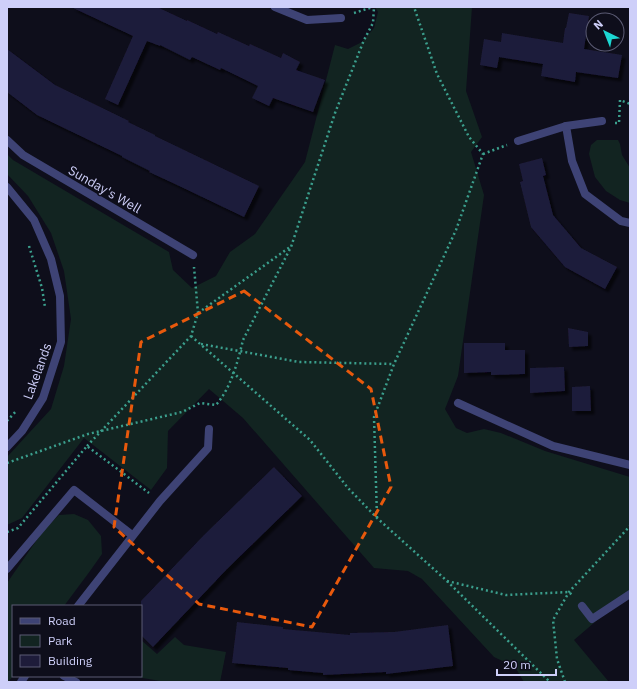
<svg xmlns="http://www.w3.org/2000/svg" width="637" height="689" font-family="'IBM Plex Sans',sans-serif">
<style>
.green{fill:#122421}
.building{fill:#1e1c3a;filter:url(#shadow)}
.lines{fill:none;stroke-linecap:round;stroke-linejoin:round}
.path{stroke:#3b9f8d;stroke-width:2.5;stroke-dasharray:2 3;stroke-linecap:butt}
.minor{stroke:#3e4375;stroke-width:8}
.marked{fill:none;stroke:#e8590c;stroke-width:3;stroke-dasharray:8 5;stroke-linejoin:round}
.labels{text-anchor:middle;stroke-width:3;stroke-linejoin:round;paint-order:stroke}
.street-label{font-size:13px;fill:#cecff9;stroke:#0e0e1b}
</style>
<defs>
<filter id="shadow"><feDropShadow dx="3.5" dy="3.5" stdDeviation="1" flood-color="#0009"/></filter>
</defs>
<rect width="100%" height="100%" fill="#0e0e1b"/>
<g class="green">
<polygon points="375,7 472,7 466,91 482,137 471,152 484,195 458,376 449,399 445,409 456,428 467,433 484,429 501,433 545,451 630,477 630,592 574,640 609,682 524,682 515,667 494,657 422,579 408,571 374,568 243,418 209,389 168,431 167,468 151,490 84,438 22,518 7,525 7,457 51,409 64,366 71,319 64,271 51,233 28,196 7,174 7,154 13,160 169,252 173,270 192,288 216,276 230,252 255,234 305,162 335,45 348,49 362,42 374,28 378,12"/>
<polygon points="597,140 618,140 620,144 622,155 630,168 630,203 620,200 606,191 595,177 589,154 591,145"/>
<polygon points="74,514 88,520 101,536 102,554 90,571 64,606 13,606 13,676 8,682 7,682 7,583 43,531 59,515"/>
<polygon points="175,637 184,645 226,652 220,682 166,682 131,676 141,676 141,640 157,654"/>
</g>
<g class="building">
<polygon points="71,7 157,7 187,21 187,20 217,34 218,32 249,46 250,44 281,58 283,53 300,62 296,70 325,80 313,112 273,98 269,106 252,98 258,86 221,68 220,70 192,57 190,60 160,45 160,46 147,41 118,105 105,99 133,36"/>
<polygon points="569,13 589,16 584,49 622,55 618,78 576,72 575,82 541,76 543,64 499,57 497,68 480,65 484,39 501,42 502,33 563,43 565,28 566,28"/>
<polygon points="7,49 55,85 129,121 128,122 155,135 155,136 259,186 244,217 175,184 149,172 150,171 122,157 122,156 37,115 7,92"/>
<polygon points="542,158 546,175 543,176 553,215 581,248 617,267 605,289 565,267 531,227 520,182 523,181 519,164"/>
<polygon points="568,328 588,332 588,346 569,347"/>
<polygon points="464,343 505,343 505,350 525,350 525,374 491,375 491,372 464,373"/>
<polygon points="564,367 565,391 530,393 530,368"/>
<polygon points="590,386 591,411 572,411 572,387"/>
<polygon points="274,467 302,496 227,569 153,647 141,635 141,601 204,535"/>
<polygon points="237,622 283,627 283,629 350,635 350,633 394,632 448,625 453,666 386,674 386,672 323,675 323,673 288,670 288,668 232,663"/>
</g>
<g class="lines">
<g class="path">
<polyline points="354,13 373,7"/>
<polyline points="615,123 619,123 620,100 630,104"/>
<polyline points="483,154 507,145"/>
<polyline points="29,246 42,288 45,307"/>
<polyline points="198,313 290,247"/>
<polyline points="191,336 310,440 348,488 377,518 447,581 550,682"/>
<polyline points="201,344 299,362 394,364"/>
<polyline points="7,421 17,410"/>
<polyline points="87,446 191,336 198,313 194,267"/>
<path d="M7,463L88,434L182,412L200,403L216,405C231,388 238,361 243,340L291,247L335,113L364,40L373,23L374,7"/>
<polyline points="377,518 374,417 394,364 456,230 483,154 469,137 437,74 414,7"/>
<polyline points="7,532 18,528 87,446 149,493"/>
<polyline points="447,581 506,595 569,592 573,596"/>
<polyline points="565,682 557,659 553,620 569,592 630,526"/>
</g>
<g class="minor">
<polyline points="275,7 307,20 341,18"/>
<polyline points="566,126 572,161 585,194 621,221 630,223"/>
<polyline points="7,140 23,155 193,255"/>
<polyline points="518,141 566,126 602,121"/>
<polyline points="7,187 34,220 51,259 60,296 61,342 43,398 22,431 7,447"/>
<polyline points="458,403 553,446 630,465"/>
<polyline points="7,569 74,490 132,535"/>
<polyline points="78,606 160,501 208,448 209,429"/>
<polyline points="582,606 592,619 630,594"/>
<polyline points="64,676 76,682"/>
<polyline points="21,682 25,676"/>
</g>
</g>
<path class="marked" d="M244,291L371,389L391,487L312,627L199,604L114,527L141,342Z"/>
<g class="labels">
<g class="street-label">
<text transform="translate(105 189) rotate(30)" y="5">Sunday's Well</text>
<text transform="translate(37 371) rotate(-70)" y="5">Lakelands</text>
</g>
</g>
<rect width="637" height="689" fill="none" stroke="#cecff9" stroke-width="16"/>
<rect x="12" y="605" width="130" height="72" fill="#0e0e1b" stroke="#5b5b74"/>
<rect x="20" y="618" width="20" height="6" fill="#3e4375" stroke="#5b5b74"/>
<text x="48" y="625" font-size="12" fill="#cecff9">Road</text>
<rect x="20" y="635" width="20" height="12" fill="#122421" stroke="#5b5b74"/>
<text x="48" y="645" font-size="12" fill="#cecff9">Park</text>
<rect x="20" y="655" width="20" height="12" fill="#1e1c3a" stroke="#5b5b74"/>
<text x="48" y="665" font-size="12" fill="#cecff9">Building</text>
<g transform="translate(605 32) rotate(317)"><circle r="19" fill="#0e0e1b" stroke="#5b5b74"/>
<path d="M0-3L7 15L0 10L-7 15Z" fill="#1cd7d2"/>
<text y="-6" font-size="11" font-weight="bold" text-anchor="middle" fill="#cecff9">N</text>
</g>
<path d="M497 669v6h59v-6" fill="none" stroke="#cecff9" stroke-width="2"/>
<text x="503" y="669" font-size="12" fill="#cecff9" stroke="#0e0e1b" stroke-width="3" paint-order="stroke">20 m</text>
</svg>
